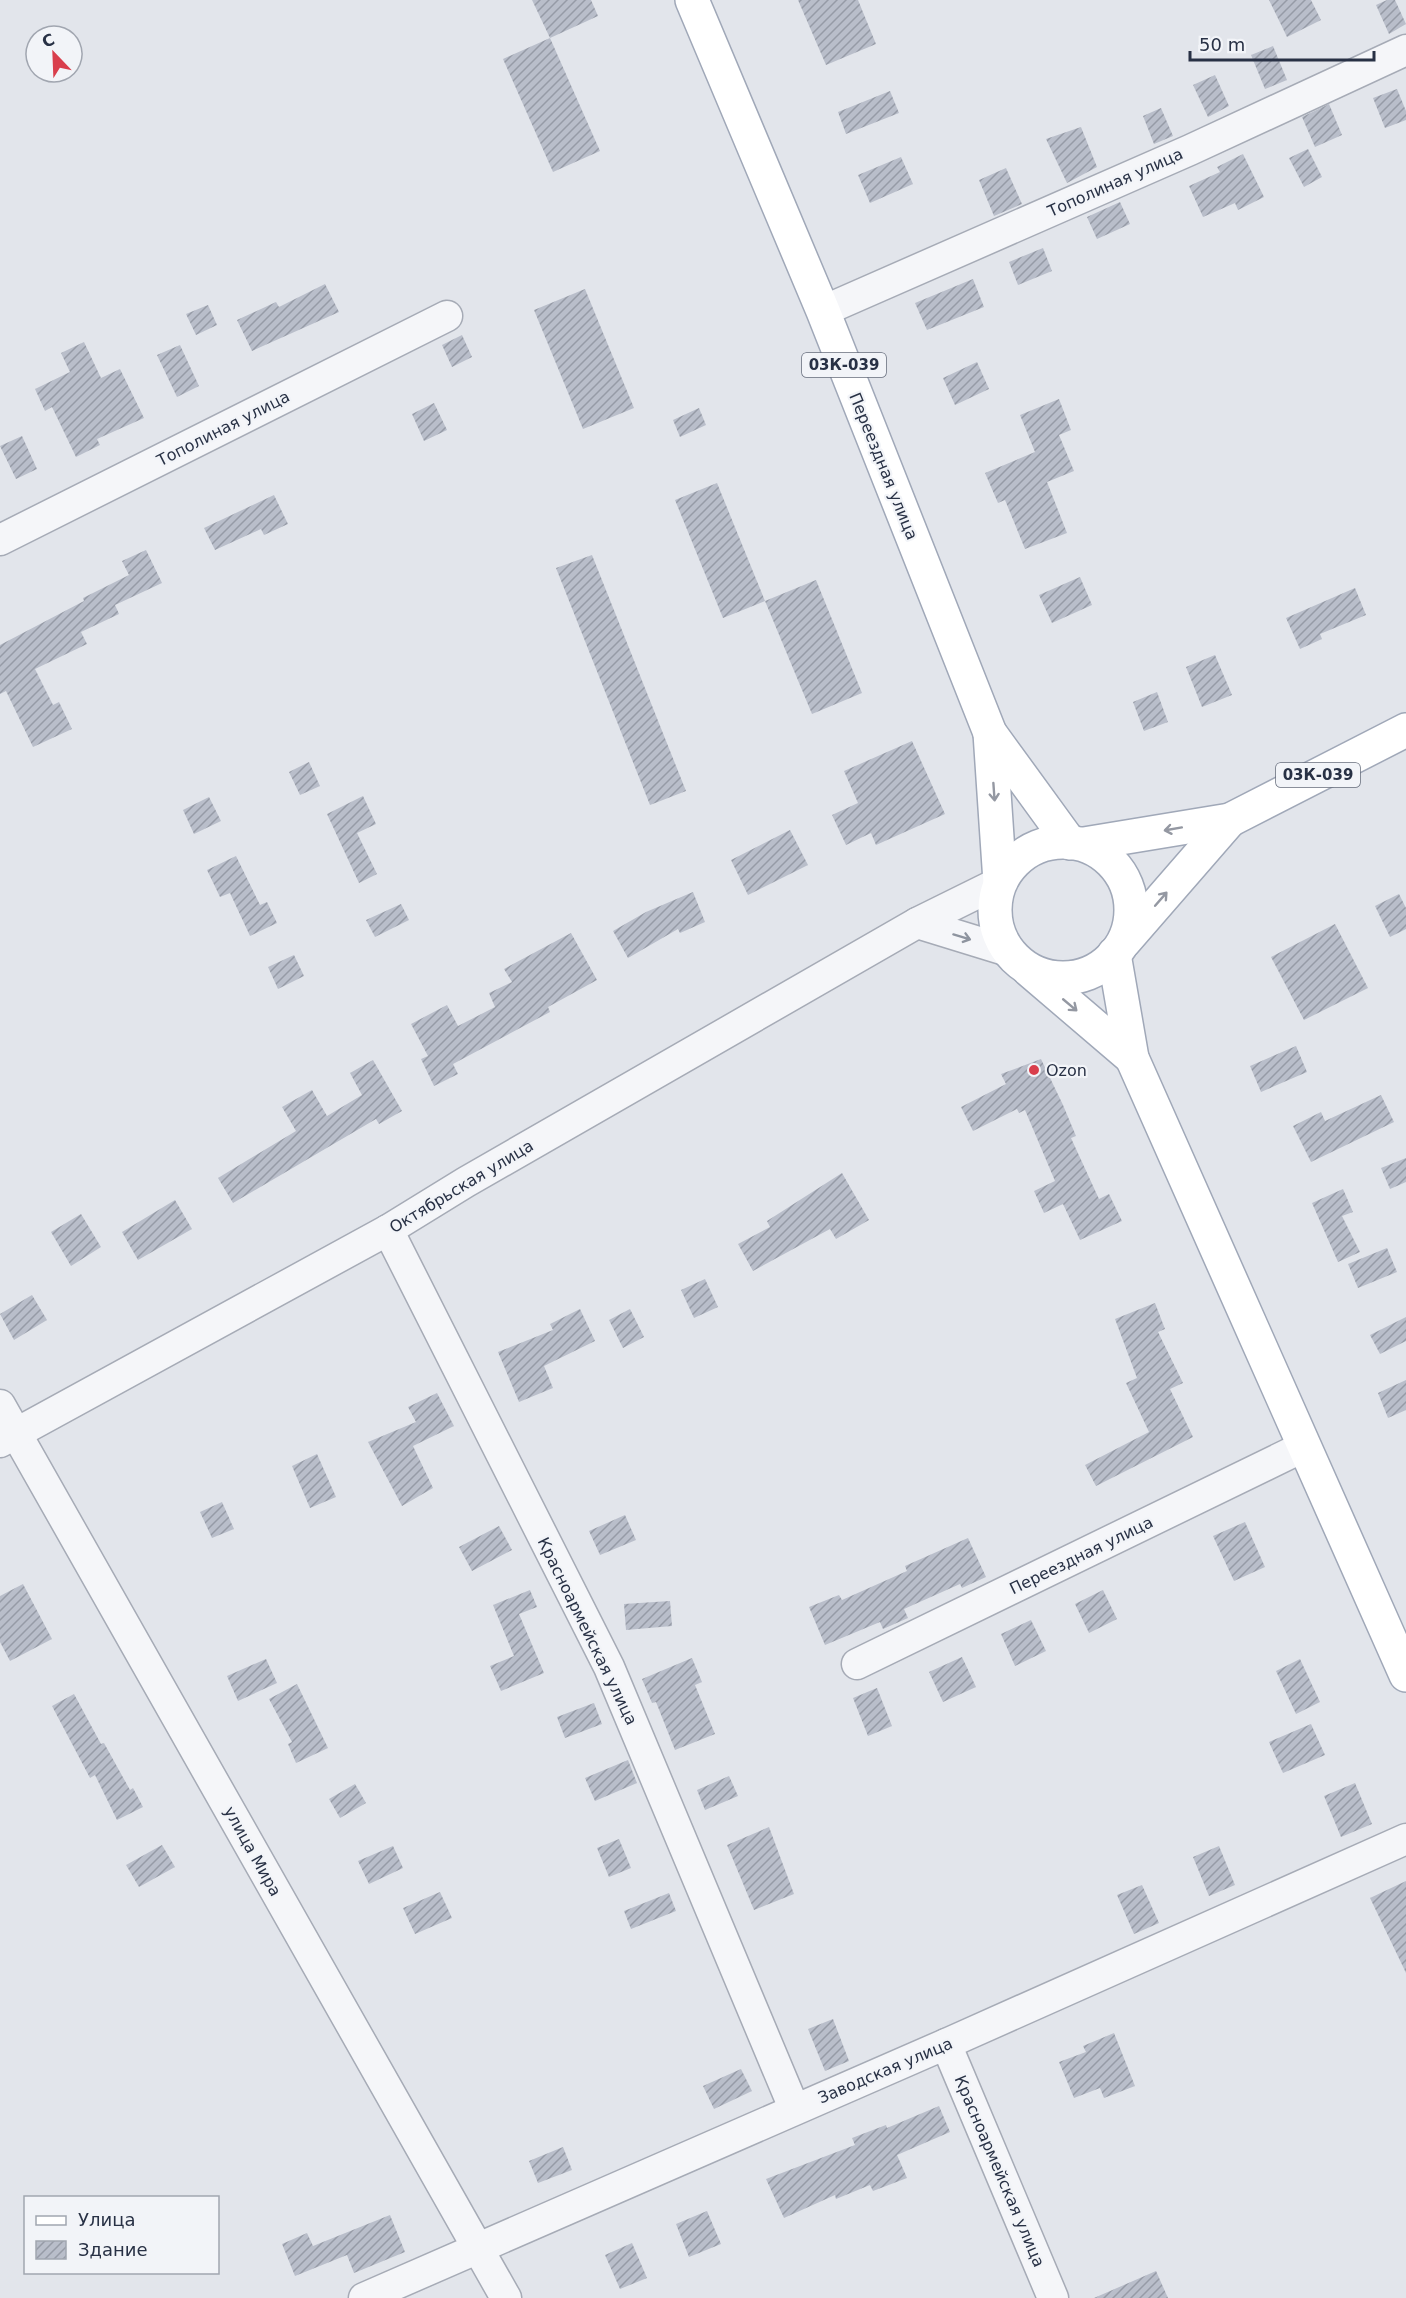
<svg xmlns="http://www.w3.org/2000/svg" width="1406" height="2298" font-family="'DejaVu Sans',sans-serif">
<style>
.building{fill:url(#building-hatch)}
.lines{fill:none;stroke-linecap:round;stroke-linejoin:round}
.minor-casing{stroke:#a6abb6;stroke-width:33}
.primary-casing{stroke:#a0a8b8;stroke-width:36}
.minor{stroke:#f5f6f9;stroke-width:30}
.primary{stroke:#fff;stroke-width:33}
.oneway{stroke:#9498a2}
.oneway2{stroke:#8e949f}
.poi-dot{fill:#d93e4c;stroke:#f2f4f8;stroke-width:2}
.labels{text-anchor:middle;stroke-width:4.5;stroke-linejoin:round;paint-order:stroke}
.shield{fill:#f2f4f8;stroke:#656c7b;stroke-width:1.5}
.shield-label{font-size:15px;font-weight:bold;fill:#283145}
.street-label{font-size:16px;fill:#283145;stroke:#f2f4f8}
.poi-label{font-size:16px;fill:#283145;stroke:#f2f4f8;text-anchor:start}
</style>
<defs>
<pattern id="building-hatch" width="6" height="6" patternUnits="userSpaceOnUse" patternTransform="scale(1.5)"><rect width="6" height="6" fill="#b9beca"/><path d="M-1 1l2-2M0 6l6-6M5 7l2-2" fill="none" stroke="#969ba6"/></pattern>
</defs>
<rect width="100%" height="100%" fill="#e2e5eb"/>
<g class="building">
<polygon points="532,0 591,0 598,16 550,38"/>
<polygon points="798,0 858,0 876,44 826,65"/>
<polygon points="1269,0 1311,0 1321,20 1287,37"/>
<polygon points="1387,0 1395,0 1406,24 1389,34 1376,5"/>
<polygon points="550,38 600,151 553,172 503,59"/>
<polygon points="1273,46 1287,80 1265,89 1251,55"/>
<polygon points="1215,75 1229,106 1208,117 1193,85"/>
<polygon points="1397,89 1406,111 1406,120 1385,128 1373,98"/>
<polygon points="890,91 899,113 846,134 838,112"/>
<polygon points="1329,104 1342,135 1315,147 1302,117"/>
<polygon points="1161,108 1173,136 1154,144 1143,116"/>
<polygon points="1081,127 1097,167 1067,183 1046,139"/>
<polygon points="1308,149 1322,177 1304,187 1289,158"/>
<polygon points="1243,154 1264,197 1238,210 1235,203 1203,217 1189,186 1220,172 1217,167"/>
<polygon points="901,157 913,184 870,203 858,175"/>
<polygon points="1006,168 1022,204 994,216 979,180"/>
<polygon points="1120,202 1130,224 1097,239 1087,217"/>
<polygon points="1043,248 1052,271 1018,285 1009,262"/>
<polygon points="973,279 984,307 927,330 915,303"/>
<polygon points="325,284 339,312 252,351 237,320 276,302 279,307"/>
<polygon points="585,289 634,408 583,429 534,310"/>
<polygon points="208,305 217,325 196,335 186,314"/>
<polygon points="462,335 472,357 452,367 442,345"/>
<polygon points="84,342 101,378 120,369 144,418 97,439 100,445 76,457 52,407 45,411 35,389 70,372 61,353"/>
<polygon points="180,345 199,386 177,397 157,355"/>
<polygon points="977,362 989,389 955,405 943,378"/>
<polygon points="1059,399 1071,430 1059,435 1074,471 1047,482 1067,533 1025,549 1005,500 998,503 985,473 1035,452 1020,415"/>
<polygon points="434,403 447,430 424,441 412,414"/>
<polygon points="699,408 706,425 680,437 673,420"/>
<polygon points="22,436 37,469 16,479 0,446"/>
<polygon points="717,483 765,601 723,618 675,500"/>
<polygon points="274,495 288,524 264,535 261,529 215,550 204,528"/>
<polygon points="146,550 162,583 115,605 119,614 81,632 87,644 35,669 53,705 59,702 72,729 33,747 6,691 0,694 0,645 84,601 83,598 129,575 122,561"/>
<polygon points="592,555 686,791 650,805 556,568"/>
<polygon points="1080,577 1092,605 1052,623 1039,595"/>
<polygon points="816,580 862,693 812,714 765,601"/>
<polygon points="1355,588 1366,615 1320,634 1322,639 1300,649 1286,618"/>
<polygon points="1215,655 1232,695 1202,707 1186,667"/>
<polygon points="1157,692 1168,722 1144,731 1133,702"/>
<polygon points="912,741 945,814 876,845 871,833 846,845 832,815 858,803 844,771"/>
<polygon points="309,762 320,786 300,795 289,772"/>
<polygon points="363,796 376,824 357,833 377,874 359,883 327,814"/>
<polygon points="209,797 221,821 194,834 183,810"/>
<polygon points="790,830 808,865 748,895 731,860"/>
<polygon points="236,856 260,905 267,902 277,923 250,936 230,893 220,897 207,870"/>
<polygon points="693,892 705,922 680,933 678,929 628,958 613,931 646,912"/>
<polygon points="1399,894 1406,908 1406,929 1390,937 1375,906"/>
<polygon points="401,904 409,920 375,937 366,920"/>
<polygon points="1335,924 1368,988 1304,1020 1271,957"/>
<polygon points="571,933 597,980 548,1007 550,1012 453,1064 458,1074 434,1086 421,1059 428,1056 411,1024 447,1005 458,1026 495,1007 489,993 512,982 504,969"/>
<polygon points="294,955 304,976 278,989 268,967"/>
<polygon points="1296,1046 1307,1072 1261,1092 1250,1066"/>
<polygon points="1041,1059 1063,1105 1076,1136 1071,1138 1099,1199 1109,1194 1122,1221 1080,1240 1063,1204 1044,1213 1034,1191 1055,1181 1025,1110 1019,1113 1017,1109 973,1131 961,1107 1006,1084 1001,1074"/>
<polygon points="373,1060 402,1111 379,1124 376,1119 233,1203 218,1178 296,1131 282,1107 312,1090 327,1116 362,1095 350,1073"/>
<polygon points="1381,1095 1394,1122 1311,1162 1293,1126 1321,1112 1325,1121"/>
<polygon points="1406,1158 1406,1182 1390,1189 1381,1168"/>
<polygon points="842,1173 869,1220 836,1239 830,1229 753,1271 738,1244 770,1227 767,1221"/>
<polygon points="1343,1189 1353,1212 1342,1216 1360,1252 1338,1262 1312,1203"/>
<polygon points="175,1200 192,1229 138,1260 122,1232"/>
<polygon points="81,1214 101,1247 71,1266 51,1232"/>
<polygon points="1387,1248 1397,1272 1358,1288 1348,1264"/>
<polygon points="705,1279 718,1307 694,1318 681,1290"/>
<polygon points="32,1295 47,1320 14,1340 0,1314"/>
<polygon points="1155,1303 1165,1329 1158,1332 1183,1383 1170,1389 1193,1437 1096,1486 1085,1465 1149,1432 1126,1383 1137,1378 1115,1319"/>
<polygon points="580,1309 595,1341 544,1366 553,1388 519,1402 498,1352 553,1330 550,1324"/>
<polygon points="630,1309 644,1337 623,1348 609,1320"/>
<polygon points="1406,1317 1406,1341 1380,1354 1370,1335"/>
<polygon points="1406,1380 1406,1410 1388,1418 1378,1393"/>
<polygon points="437,1393 454,1426 413,1446 433,1488 402,1506 368,1442 416,1422 408,1407"/>
<polygon points="317,1454 336,1497 310,1508 292,1466"/>
<polygon points="222,1502 234,1529 212,1538 200,1512"/>
<polygon points="625,1515 636,1540 600,1555 589,1531"/>
<polygon points="1245,1522 1265,1567 1234,1581 1213,1536"/>
<polygon points="499,1526 512,1550 472,1571 459,1547"/>
<polygon points="968,1538 986,1577 962,1588 960,1584 904,1609 908,1618 883,1629 880,1622 825,1645 809,1607 839,1595 842,1600 907,1571 905,1566"/>
<polygon points="23,1584 52,1639 10,1661 0,1642 0,1596"/>
<polygon points="530,1590 537,1607 519,1614 544,1673 501,1691 490,1666 514,1656 493,1605"/>
<polygon points="1103,1590 1117,1619 1089,1633 1075,1604"/>
<polygon points="670,1601 672,1626 626,1630 624,1604"/>
<polygon points="1031,1620 1046,1651 1015,1666 1001,1634"/>
<polygon points="962,1657 976,1687 943,1702 929,1672"/>
<polygon points="692,1658 702,1682 695,1685 715,1734 675,1750 656,1702 652,1703 642,1679"/>
<polygon points="266,1659 277,1683 238,1701 227,1676"/>
<polygon points="1300,1659 1320,1702 1296,1714 1276,1671"/>
<polygon points="297,1684 328,1748 296,1763 288,1744 292,1742 269,1699"/>
<polygon points="877,1688 892,1726 868,1736 853,1698"/>
<polygon points="74,1694 101,1744 104,1743 130,1790 133,1788 143,1807 117,1820 95,1775 90,1778 52,1706"/>
<polygon points="594,1703 602,1724 565,1738 557,1717"/>
<polygon points="1311,1724 1325,1755 1283,1773 1269,1742"/>
<polygon points="628,1760 637,1783 595,1801 585,1778"/>
<polygon points="729,1776 738,1796 705,1810 697,1790"/>
<polygon points="1355,1783 1372,1824 1341,1837 1324,1796"/>
<polygon points="355,1784 366,1803 340,1818 329,1799"/>
<polygon points="769,1827 794,1894 754,1910 727,1845"/>
<polygon points="619,1839 631,1868 609,1877 597,1848"/>
<polygon points="162,1845 175,1867 139,1887 126,1865"/>
<polygon points="393,1846 403,1868 369,1884 358,1861"/>
<polygon points="1219,1846 1235,1885 1209,1896 1193,1857"/>
<polygon points="1406,1881 1406,1973 1370,1898"/>
<polygon points="1142,1885 1159,1923 1134,1934 1117,1895"/>
<polygon points="440,1892 452,1918 415,1934 403,1908"/>
<polygon points="669,1893 676,1911 631,1929 624,1911"/>
<polygon points="833,2019 849,2061 825,2071 808,2029"/>
<polygon points="1114,2033 1135,2086 1104,2098 1100,2088 1074,2098 1059,2062 1086,2052 1083,2046"/>
<polygon points="741,2069 752,2091 714,2109 703,2086"/>
<polygon points="939,2106 950,2132 897,2155 907,2178 873,2191 870,2185 836,2199 835,2195 784,2218 766,2179 855,2145 852,2138 886,2125 887,2128"/>
<polygon points="563,2147 572,2170 538,2183 529,2161"/>
<polygon points="707,2211 721,2244 689,2257 676,2224"/>
<polygon points="390,2215 405,2252 354,2273 347,2255 295,2276 282,2244 307,2233 313,2246"/>
<polygon points="632,2243 647,2278 620,2289 605,2255"/>
<polygon points="1156,2271 1168,2298 1094,2298"/>
</g>
<g class="lines">
<g class="minor-casing">
<g id="minor">
<polyline points="823,311 1190,150 1406,50"/>
<polyline points="0,540 447,316"/>
<polyline points="917,923 1008,951"/>
<polyline points="388,1230 609,1667 794,2108"/>
<polyline points="0,1405 506,2298"/>
<polyline points="0,1442 388,1230 466,1182 917,923 1000,882"/>
<polyline points="857,1664 1305,1446"/>
<polyline points="946,2044 1053,2298"/>
<polyline points="364,2298 946,2044 1406,1839"/>
</g>
</g>
<g class="primary-casing">
<g id="primary">
<polyline points="692,0 823,311 990,733 1070,843"/>
<polyline points="990,733 1000,882"/>
<circle cx="1063" cy="910" r="68"/>
<polyline points="1084,844 1230,820 1406,730"/>
<polyline points="1124,942 1230,820"/>
<polyline points="1114,954 1132,1058 1406,1675"/>
<polyline points="1029,970 1132,1058"/>
</g>
</g>
<use href="#minor" class="minor"/>
<use href="#primary" class="primary"/>
</g>
<defs><path id="oneway-shaft" d="M-6 0H5M1.5-3L5.5 0L1.5 3" fill="none" stroke-width="1.6" stroke-linecap="round" stroke-linejoin="round" transform="scale(1.5)"/></defs>
<g class="oneway">
<use href="#oneway-shaft" transform="translate(994 792) rotate(86)"/>
<use href="#oneway-shaft" transform="translate(1173 829) rotate(170)"/>
<use href="#oneway-shaft" transform="translate(1161 899) rotate(-49)"/>
<use href="#oneway-shaft" transform="translate(1070 1005) rotate(40)"/>
</g>
<use class="oneway2" href="#oneway-shaft" transform="translate(962 937) rotate(17)"/>
<circle class="poi-dot" cx="1034" cy="1070" r="6"/>
<g class="labels">
<g class="shield">
<rect x="802" y="353" width="84" height="24" rx="4.5"/>
<rect x="1276" y="763" width="84" height="24" rx="4.5"/>
</g>
<g class="shield-label">
<text x="844" y="370">03К-039</text>
<text x="1318" y="780">03К-039</text>
</g>
<g class="street-label">
<text transform="translate(1115 182) rotate(-24)" y="6">Тополиная улица</text>
<text transform="translate(223 428) rotate(-27)" y="6">Тополиная улица</text>
<text transform="translate(884 466) rotate(68)" y="6">Переездная улица</text>
<text transform="translate(461 1186) rotate(-31)" y="6">Октябрьская улица</text>
<text transform="translate(1081 1555) rotate(-26)" y="6">Переездная улица</text>
<text transform="translate(588 1631) rotate(64)" y="6">Красноармейская улица</text>
<text transform="translate(253 1851) rotate(61)" y="6">улица Мира</text>
<text transform="translate(885 2070) rotate(-23)" y="6">Заводская улица</text>
<text transform="translate(1000 2171) rotate(67)" y="6">Красноармейская улица</text>
</g>
<g class="poi-label">
<text x="1046" y="1076">Ozon</text>
</g>
</g>
<rect x="24" y="2196" width="195" height="78" fill="#f2f4f8" stroke="#a1a6b0" stroke-width="1.5"/>
<rect x="36" y="2216" width="30" height="9" fill="#ffffff" stroke="#a1a6b0" stroke-width="1.5"/>
<text x="78" y="2226" font-size="18" fill="#283145">Улица</text>
<rect x="36" y="2241" width="30" height="18" fill="url(#building-hatch)" stroke="#a1a6b0" stroke-width="1.5"/>
<text x="78" y="2256" font-size="18" fill="#283145">Здание</text>
<g transform="translate(54 54) rotate(337)"><circle r="28" fill="#f2f4f8" stroke="#a1a6b0" stroke-width="1.5"/>
<path d="M0-4.5L10 22L0 15L-10 22Z" fill="#d93e4c"/>
<text y="-9" font-size="16" font-weight="bold" text-anchor="middle" fill="#283145">С</text>
</g>
<path d="M1190 51v9h184v-9" fill="none" stroke="#283145" stroke-width="3"/>
<text x="1199" y="51" font-size="18" fill="#283145" stroke="#f2f4f8" stroke-width="4.5" paint-order="stroke">50 m</text>
</svg>
